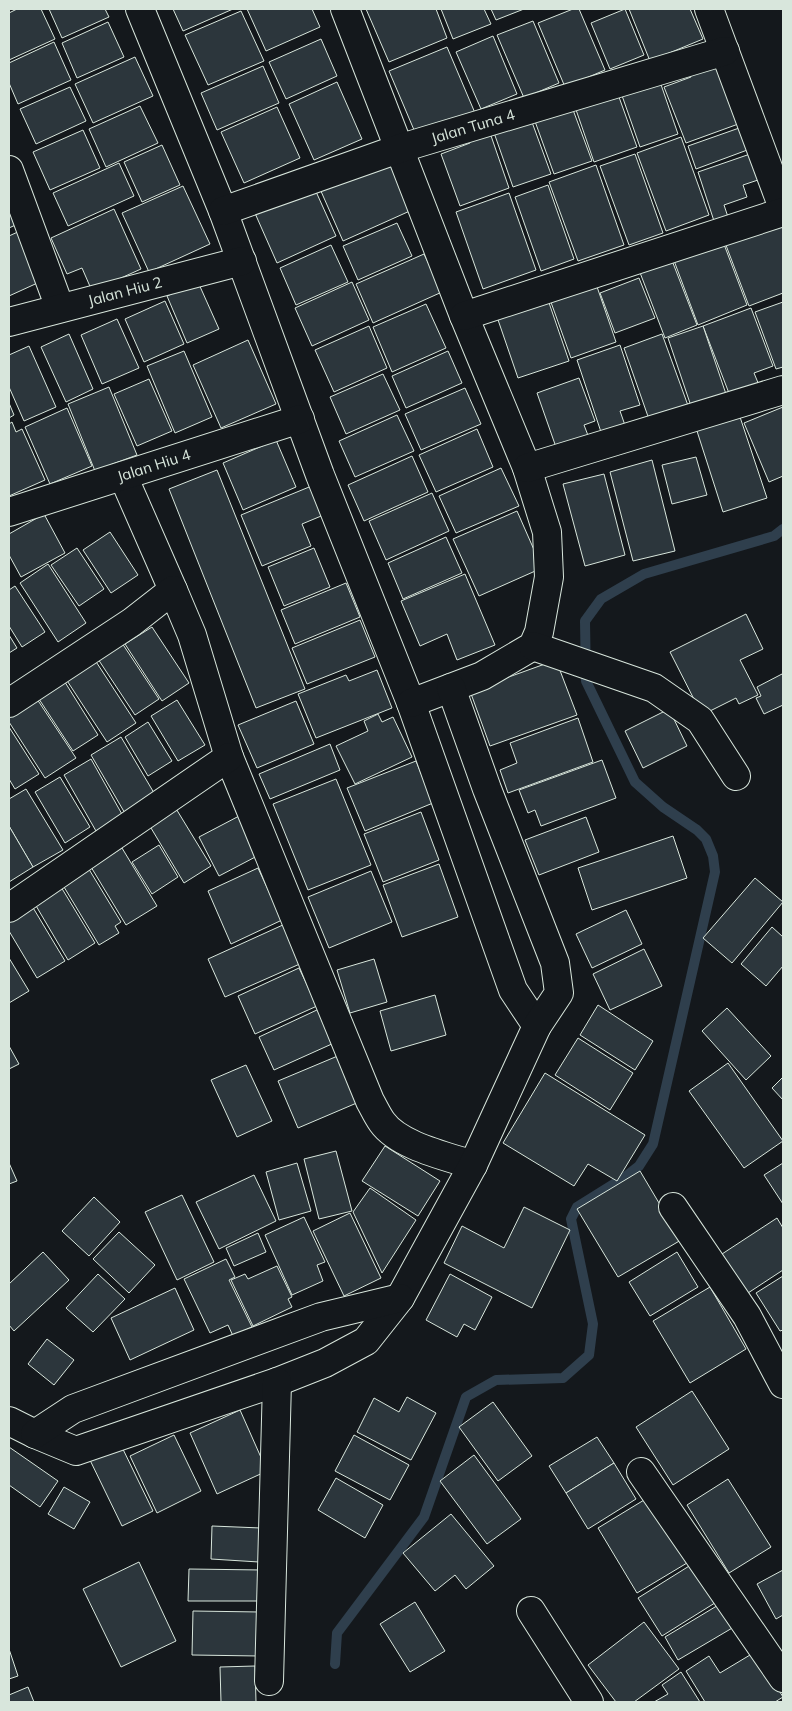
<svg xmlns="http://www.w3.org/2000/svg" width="792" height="1711" font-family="Mulish,sans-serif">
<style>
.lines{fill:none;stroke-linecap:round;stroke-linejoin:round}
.stream{stroke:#2f3f4d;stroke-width:10}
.building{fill:#2c363c;stroke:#d8e6dc}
.street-casing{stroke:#d8e6dc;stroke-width:30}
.street{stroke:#14181c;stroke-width:28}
.labels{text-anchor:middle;stroke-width:4;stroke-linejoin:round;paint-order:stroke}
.street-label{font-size:15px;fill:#d8e6dc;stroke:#14181c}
</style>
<rect width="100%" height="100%" fill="#14181c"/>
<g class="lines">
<polyline class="stream" points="335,1664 337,1633 424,1517 466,1397 496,1380 563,1378 589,1355 593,1324 571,1219 577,1207 625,1177 639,1166 653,1144 715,872 713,856 706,839 697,830 663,807 635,782 586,681 585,621 601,599 644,574 774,536 783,529"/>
</g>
<g class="building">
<polygon points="17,9 41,9 55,39 9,60 9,13"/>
<polygon points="49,9 105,9 109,17 62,38"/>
<polygon points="173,9 233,9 183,31"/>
<polygon points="247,9 312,9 320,27 266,51"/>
<polygon points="366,9 436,9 447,38 389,62"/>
<polygon points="441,9 484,9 491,24 453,39"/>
<polygon points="491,9 524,9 496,20"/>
<polygon points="573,9 579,9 605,70 565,87 538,23"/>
<polygon points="625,9 644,55 610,69 591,23"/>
<polygon points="629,9 690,9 703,39 650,61"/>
<polygon points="241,11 264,61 208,85 185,35"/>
<polygon points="533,21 559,83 524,98 497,35"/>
<polygon points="108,22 124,57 77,78 62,43"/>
<polygon points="493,36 517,94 481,109 456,52"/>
<polygon points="321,39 337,76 286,99 269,62"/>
<polygon points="54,42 71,80 18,104 9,83 9,63"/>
<polygon points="447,47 475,113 417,137 389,71"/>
<polygon points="715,56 741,123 686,143 664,87 691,77 687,67"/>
<polygon points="135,57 153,96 93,123 75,84"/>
<polygon points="263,66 279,103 217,130 201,93"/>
<polygon points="657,73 678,134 640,147 619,87"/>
<polygon points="337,82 362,139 314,160 289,104"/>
<polygon points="615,86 637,147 594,162 573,101"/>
<polygon points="70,87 86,121 36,144 20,109"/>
<polygon points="569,99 592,161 554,174 532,113"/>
<polygon points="140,106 158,143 106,167 89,129"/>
<polygon points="277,107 300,158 244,183 221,132"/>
<polygon points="529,114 551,174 513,187 492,127"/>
<polygon points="488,127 509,188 460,206 441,154 470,143 467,135"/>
<polygon points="742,127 750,149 696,169 688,146"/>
<polygon points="83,130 100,168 50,190 33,152"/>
<polygon points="681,137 709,215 666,231 637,153"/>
<polygon points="162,145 180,185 142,202 124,162"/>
<polygon points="753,153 761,179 743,185 747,197 724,205 728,217 714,221 698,172"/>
<polygon points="635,154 663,233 629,245 600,166"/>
<polygon points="388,159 412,210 343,241 320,189"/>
<polygon points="119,163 134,196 68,226 53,193"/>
<polygon points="596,165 624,245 578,261 549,182"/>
<polygon points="313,185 336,236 277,263 254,211"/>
<polygon points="548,185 574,259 541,271 515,197"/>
<polygon points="183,186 210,244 149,272 122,213"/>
<polygon points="9,187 24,221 9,228"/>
<polygon points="509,193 536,270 483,289 456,212"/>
<polygon points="114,209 141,269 92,291 82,268 67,274 51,238"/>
<polygon points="397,223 412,256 358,280 343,246"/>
<polygon points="783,224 783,293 749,306 724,240"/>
<polygon points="22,230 44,280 9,296 9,236"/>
<polygon points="722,239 747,305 698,325 673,258"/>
<polygon points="331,245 348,282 296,305 280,268"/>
<polygon points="424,254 442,292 373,323 356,284"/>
<polygon points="671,258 697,325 665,338 639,270"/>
<polygon points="594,278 616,342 571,358 548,294"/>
<polygon points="639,278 655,318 615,333 600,293"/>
<polygon points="198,282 219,329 187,343 167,296"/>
<polygon points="352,282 369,320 312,346 295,308"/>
<polygon points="547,297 569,361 518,378 496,314"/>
<polygon points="165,301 184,344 144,362 125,319"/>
<polygon points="783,302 783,367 776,369 755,312"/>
<polygon points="426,304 446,348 392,372 373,327"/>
<polygon points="751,308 773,366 754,373 761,390 732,401 703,326"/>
<polygon points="117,319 139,368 102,384 81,335"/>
<polygon points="369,326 387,368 334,392 315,350"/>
<polygon points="703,326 728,400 693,412 668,338"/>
<polygon points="69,334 93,389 66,402 41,347"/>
<polygon points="662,334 690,411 651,425 624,348"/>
<polygon points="248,340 276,404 221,428 193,365"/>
<polygon points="620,345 640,405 620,411 627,431 603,438 577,360"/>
<polygon points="29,346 56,407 24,421 9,387 9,355"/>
<polygon points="184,351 212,417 175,433 147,366"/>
<polygon points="448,351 462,383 406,408 392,376"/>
<polygon points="383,374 400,410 346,434 330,397"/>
<polygon points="579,378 595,421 584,425 589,438 557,450 537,393"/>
<polygon points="149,379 172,431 137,446 114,394"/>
<polygon points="109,387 137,455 110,465 112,471 97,476 68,404"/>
<polygon points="465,388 481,424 421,450 405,414"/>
<polygon points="9,403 14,415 9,418"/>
<polygon points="783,407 783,476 769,482 744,423"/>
<polygon points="67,408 92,466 50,484 25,427"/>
<polygon points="739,414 767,498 723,512 696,428"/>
<polygon points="397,415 414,451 355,477 339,441"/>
<polygon points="12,422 16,432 22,429 45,480 9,496 9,424"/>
<polygon points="477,429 493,467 436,492 419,455"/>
<polygon points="276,440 296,487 243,510 223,463"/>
<polygon points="412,456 428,492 364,521 348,485"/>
<polygon points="696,457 707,495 672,504 662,465"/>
<polygon points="652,460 675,551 633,561 610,472"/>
<polygon points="501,468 519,506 456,533 439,496"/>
<polygon points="217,470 305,689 256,708 169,489"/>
<polygon points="604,474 625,555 585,566 563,484"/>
<polygon points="314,485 326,514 302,524 311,546 262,566 241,515"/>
<polygon points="432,493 449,531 386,560 369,521"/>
<polygon points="517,511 542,568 479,596 453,539"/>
<polygon points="44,514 65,553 21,577 9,555 9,534"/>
<polygon points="110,532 138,575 111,593 83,550"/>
<polygon points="446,537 462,573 403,599 388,563"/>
<polygon points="77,548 104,589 79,606 51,565"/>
<polygon points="314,548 330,587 284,606 268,567"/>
<polygon points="48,564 86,623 58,642 20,583"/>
<polygon points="465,574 495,645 457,660 447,634 420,646 401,601"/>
<polygon points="346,583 360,617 295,644 281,610"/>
<polygon points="15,586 45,632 22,647 9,626 9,590"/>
<polygon points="746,614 763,649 740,660 758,695 739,704 736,698 702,715 670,652"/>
<polygon points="360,620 375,657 307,684 292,648"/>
<polygon points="152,627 189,683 162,701 125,644"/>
<polygon points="9,635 17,648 9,653"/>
<polygon points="120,640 159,699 135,715 96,656"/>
<polygon points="91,654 136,723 107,742 62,673"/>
<polygon points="556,660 577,715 490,746 470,691"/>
<polygon points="377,670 392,708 316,738 298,694 346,675 349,681"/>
<polygon points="782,674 783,677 783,705 764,714 756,698 761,696 757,687"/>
<polygon points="63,679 98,735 73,751 37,696"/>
<polygon points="33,693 76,758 45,778 9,722 9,710"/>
<polygon points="177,700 205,745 178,761 151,716"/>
<polygon points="296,701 314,744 257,768 238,725"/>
<polygon points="669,709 687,746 643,768 625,731"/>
<polygon points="378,714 382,722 393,717 412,757 355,784 336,746 368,731 364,721"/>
<polygon points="578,718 593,762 508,793 500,770 517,763 510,743"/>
<polygon points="148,722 172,761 148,776 125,737"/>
<polygon points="9,727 39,774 15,789 9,779"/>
<polygon points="121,737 157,798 126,815 91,755"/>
<polygon points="330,744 340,770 270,799 259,774"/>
<polygon points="91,759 123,816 96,831 64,775"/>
<polygon points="602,760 616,798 541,826 535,810 528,813 519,790"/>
<polygon points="416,761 433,803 365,831 347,788"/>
<polygon points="60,777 90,827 65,843 35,792"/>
<polygon points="336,779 371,865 308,890 273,804"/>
<polygon points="26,789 63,850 33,867 9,826 9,799"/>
<polygon points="175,807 211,866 184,883 148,823"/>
<polygon points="421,812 439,860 383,882 364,834"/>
<polygon points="241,815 261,854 219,876 199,837"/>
<polygon points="586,817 599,852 539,875 525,840"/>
<polygon points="9,826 33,867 9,882"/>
<polygon points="673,836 687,878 592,910 578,868"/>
<polygon points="159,845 178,877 152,894 132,862"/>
<polygon points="122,848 157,906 126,925 91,867"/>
<polygon points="439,864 458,917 402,937 383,885"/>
<polygon points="87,866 121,922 115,926 119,933 99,945 61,882"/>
<polygon points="258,868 282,920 231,944 208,891"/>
<polygon points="371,871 392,922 329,948 308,897"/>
<polygon points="755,878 783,902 732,963 703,938"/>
<polygon points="58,882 95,943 68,960 32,899"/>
<polygon points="32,906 65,961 37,978 9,931 9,919"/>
<polygon points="626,910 642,944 592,968 576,934"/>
<polygon points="285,924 302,963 225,997 208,959"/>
<polygon points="772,927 783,937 783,966 766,986 741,964"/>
<polygon points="644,949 662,986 610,1010 593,974"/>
<polygon points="9,958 29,991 9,1003"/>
<polygon points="374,959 387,1002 350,1013 337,970"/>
<polygon points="299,968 317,1006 255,1034 238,996"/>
<polygon points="435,995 446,1035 391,1051 380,1011"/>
<polygon points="598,1005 653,1041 635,1070 580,1035"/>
<polygon points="727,1008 771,1056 746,1080 702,1031"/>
<polygon points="319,1009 334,1043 274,1070 259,1037"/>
<polygon points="578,1038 633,1073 610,1110 555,1075"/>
<polygon points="9,1046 19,1064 9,1069"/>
<polygon points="340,1055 359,1102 298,1128 278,1081"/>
<polygon points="728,1063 783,1141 744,1168 689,1091"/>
<polygon points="246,1065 272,1121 237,1137 211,1080"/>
<polygon points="545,1073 645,1135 617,1181 588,1164 574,1186 503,1143"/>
<polygon points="783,1077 783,1100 772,1088"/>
<polygon points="385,1146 440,1181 418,1216 362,1181"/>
<polygon points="336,1151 352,1211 319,1219 304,1159"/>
<polygon points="9,1163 17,1181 9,1184"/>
<polygon points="297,1163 311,1211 279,1220 266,1172"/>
<polygon points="783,1163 783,1204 764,1175"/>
<polygon points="640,1171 681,1240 618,1277 577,1209"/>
<polygon points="254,1175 276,1221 219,1249 196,1202"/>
<polygon points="370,1188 416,1220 382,1273 353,1212"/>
<polygon points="182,1195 214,1262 177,1280 145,1212"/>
<polygon points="94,1197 120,1222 89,1256 62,1231"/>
<polygon points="524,1207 570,1230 532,1308 444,1263 462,1226 504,1248"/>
<polygon points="350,1213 381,1278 344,1296 313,1231"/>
<polygon points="304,1217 325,1262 317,1265 323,1281 292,1295 265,1235"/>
<polygon points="777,1218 783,1228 783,1270 748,1293 722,1254"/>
<polygon points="119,1232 155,1265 129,1293 93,1259"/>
<polygon points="258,1233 266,1252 234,1266 226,1248"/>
<polygon points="43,1252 69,1280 14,1331 9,1325 9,1284"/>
<polygon points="677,1252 698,1287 650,1316 629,1282"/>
<polygon points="226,1259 235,1277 229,1280 252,1327 233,1336 228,1325 210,1333 184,1279"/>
<polygon points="277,1266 292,1297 288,1299 292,1307 253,1326 231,1280 245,1274 248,1279"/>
<polygon points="98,1274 125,1299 93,1332 66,1308"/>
<polygon points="450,1274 492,1297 475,1330 464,1324 457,1337 426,1320"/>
<polygon points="783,1276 783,1330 780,1331 756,1293"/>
<polygon points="710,1287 746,1349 690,1383 653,1321"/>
<polygon points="175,1288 194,1330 130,1360 111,1318"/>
<polygon points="47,1339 74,1360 54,1385 28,1364"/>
<polygon points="692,1391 729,1449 673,1485 636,1427"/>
<polygon points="407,1397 436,1413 411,1460 357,1432 374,1398 399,1412"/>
<polygon points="493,1402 532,1456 498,1481 459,1427"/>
<polygon points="240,1410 267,1471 217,1494 190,1433"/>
<polygon points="174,1435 201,1491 157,1513 130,1456"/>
<polygon points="354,1435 409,1465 390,1500 335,1471"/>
<polygon points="597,1437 614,1463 566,1493 549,1466"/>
<polygon points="119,1441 153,1511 122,1526 88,1456"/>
<polygon points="9,1447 58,1481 40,1507 9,1485"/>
<polygon points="474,1455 521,1519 487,1544 440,1481"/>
<polygon points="614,1463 636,1499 588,1529 566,1493"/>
<polygon points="336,1478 383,1505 365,1538 318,1510"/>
<polygon points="728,1479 771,1547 729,1573 687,1505"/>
<polygon points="64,1487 90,1502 74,1529 48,1514"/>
<polygon points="649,1497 687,1563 637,1593 598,1528"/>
<polygon points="451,1514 494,1566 466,1589 455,1575 435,1591 403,1553"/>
<polygon points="212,1526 261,1528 259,1562 211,1559"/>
<polygon points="139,1562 176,1641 121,1667 83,1589"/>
<polygon points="694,1563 718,1601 662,1636 638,1598"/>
<polygon points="189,1569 262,1570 262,1601 188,1601"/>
<polygon points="783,1570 783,1615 776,1619 757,1584"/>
<polygon points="725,1601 739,1624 678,1660 665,1637"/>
<polygon points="415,1602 445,1651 410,1672 380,1624"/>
<polygon points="193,1611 260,1612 259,1656 192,1655"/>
<polygon points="644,1622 679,1669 634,1702 616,1702 588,1665"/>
<polygon points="9,1649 18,1676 9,1679"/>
<polygon points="755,1652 783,1697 775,1702 705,1702 686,1671 709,1656 720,1673"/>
<polygon points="255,1666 256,1702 221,1702 220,1667"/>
<polygon points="681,1672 700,1702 654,1702 668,1694 662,1685"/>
<polygon points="28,1687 34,1702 9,1702 9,1695"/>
</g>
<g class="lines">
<g class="street-casing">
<g id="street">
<polyline points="140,9 223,211 320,475 411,703 513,990 537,1026"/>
<polyline points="345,9 464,316 527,468 547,532 549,577 539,632 533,646 482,676 411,703"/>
<polyline points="709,9 783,208"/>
<polyline points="9,170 60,308"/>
<path id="s1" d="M223,211L398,149L725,51"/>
<polyline points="464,316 783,212"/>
<path id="s2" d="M9,322L242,261"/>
<polyline points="527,468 783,390"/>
<polyline points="123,476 173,590"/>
<path id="s3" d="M9,512L300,419"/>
<polyline points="533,646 654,688 700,720 736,776"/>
<path d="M9,703L132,622L173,590L192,635L229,757L370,1101C374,1108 377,1115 382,1122C399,1146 446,1156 473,1165"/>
<polyline points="9,908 229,757"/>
<polyline points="673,1207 747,1316 783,1384"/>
<polyline points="9,1421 35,1434 76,1451 277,1382 325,1363 366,1341 400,1298 473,1165 537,1026 559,993 555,963 487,789 451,688"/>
<polyline points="35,1434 73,1409 321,1317 400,1298"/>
<polyline points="641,1472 783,1678"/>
<polyline points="531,1611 589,1702"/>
<polyline points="269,1681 277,1382"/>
</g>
</g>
<use href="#street" class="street"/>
</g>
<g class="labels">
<g class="street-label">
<text dy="5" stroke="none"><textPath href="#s1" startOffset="264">Jalan Tuna 4</textPath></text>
<text dy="5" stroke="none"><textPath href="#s2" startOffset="120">Jalan Hiu 2</textPath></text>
<text dy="5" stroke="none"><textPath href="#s3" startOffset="152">Jalan Hiu 4</textPath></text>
</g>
</g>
<rect width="792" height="1711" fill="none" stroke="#d8e6dc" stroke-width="20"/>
</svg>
